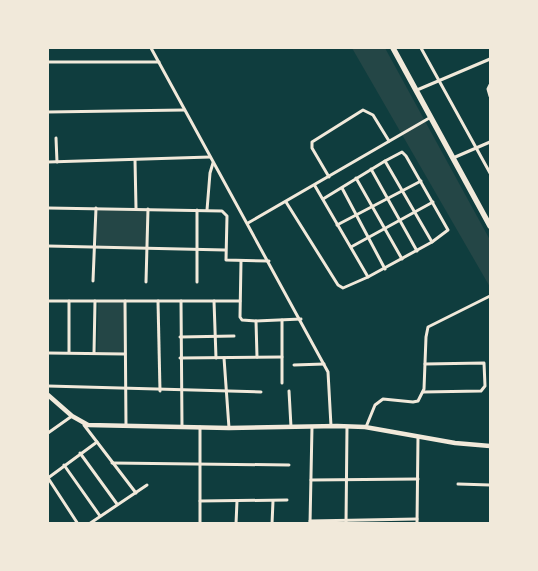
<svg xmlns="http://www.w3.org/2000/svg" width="538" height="571" font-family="'Fira Sans',sans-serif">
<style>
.green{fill:#244646}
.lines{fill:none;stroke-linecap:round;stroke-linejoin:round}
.minor{stroke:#f1e9da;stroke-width:3}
.tertiary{stroke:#f1e9da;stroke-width:4.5}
.primary{stroke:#f1e9da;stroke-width:5.5}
</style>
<rect width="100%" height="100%" fill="#0f3d3e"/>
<g class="green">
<polygon points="352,48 385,48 490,240 490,287"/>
<polygon points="96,209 147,209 147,248 97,247"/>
<polygon points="98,301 125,301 125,353 97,352"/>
</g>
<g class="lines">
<g class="minor">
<polyline points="151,48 328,372 331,426"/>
<polyline points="421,48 490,173"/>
<polyline points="48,62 159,62"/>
<polyline points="490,85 488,89 490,96"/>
<polyline points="417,90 490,59"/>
<polyline points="48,112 184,110"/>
<polyline points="56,138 57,162"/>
<polyline points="453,158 490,142"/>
<polyline points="135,160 136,208"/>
<polyline points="48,162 210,157"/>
<polyline points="371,169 417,251"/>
<polyline points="329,177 312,148 312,142 363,110 373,115 389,141"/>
<polyline points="356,178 402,259"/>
<polyline points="315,186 368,277 432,242 448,230 406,156 402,152 385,161"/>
<polyline points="342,188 385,269"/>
<polyline points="323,199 385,161 432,242"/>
<polyline points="286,202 338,285 343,288 368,277"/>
<polyline points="48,208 222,211 227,216 226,260 269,261"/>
<polyline points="207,210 210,173 213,163"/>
<polyline points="248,223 431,117"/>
<polyline points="337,225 421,181"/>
<polyline points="48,246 225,250"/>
<polyline points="351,247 433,202"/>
<polyline points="241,261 240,317 242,320 256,321"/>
<polyline points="93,281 96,208"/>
<polyline points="146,282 148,209"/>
<polyline points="197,282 197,210"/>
<polyline points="48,301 240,301"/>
<polyline points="69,301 69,352"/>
<polyline points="125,301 126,426"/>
<polyline points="158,301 160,391"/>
<polyline points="181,301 182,427"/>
<polyline points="214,301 216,358"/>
<polyline points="180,337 234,336"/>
<polyline points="48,353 125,354"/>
<polyline points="94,353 95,301"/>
<polyline points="257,357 256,321 301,319"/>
<polyline points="180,358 282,357"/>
<polyline points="224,358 229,428"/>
<polyline points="294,365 324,364"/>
<polyline points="282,383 282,320"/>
<polyline points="48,386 261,392"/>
<polyline points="289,391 291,427"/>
<polyline points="423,392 481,391 485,386 484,363 425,364"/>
<polyline points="84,425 136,493"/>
<polyline points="200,427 200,524"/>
<polyline points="366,427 375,405 383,399 413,402 418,401 424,389 426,337 428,327 490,296"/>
<polyline points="48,433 72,416"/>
<polyline points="80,453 117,504"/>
<polyline points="112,463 289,465"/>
<polyline points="64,465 100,516"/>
<polyline points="48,478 97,442"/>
<polyline points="48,478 78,524"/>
<polyline points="311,480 418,479"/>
<polyline points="458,484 490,485"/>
<polyline points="200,501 287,500"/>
<polyline points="310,521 417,519"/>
<polyline points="89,524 147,485"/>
<polyline points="236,524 237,501"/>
<polyline points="272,524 273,501"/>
<polyline points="310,524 312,427"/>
<polyline points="346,524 347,427"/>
<polyline points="417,524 418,437"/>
</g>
<polyline class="tertiary" points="48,395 72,416 88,425 229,428 337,426 365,427 455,443 490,446"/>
<polyline class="primary" points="393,48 490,226"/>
</g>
<rect width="538" height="571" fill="none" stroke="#f1e9da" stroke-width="98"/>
</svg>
